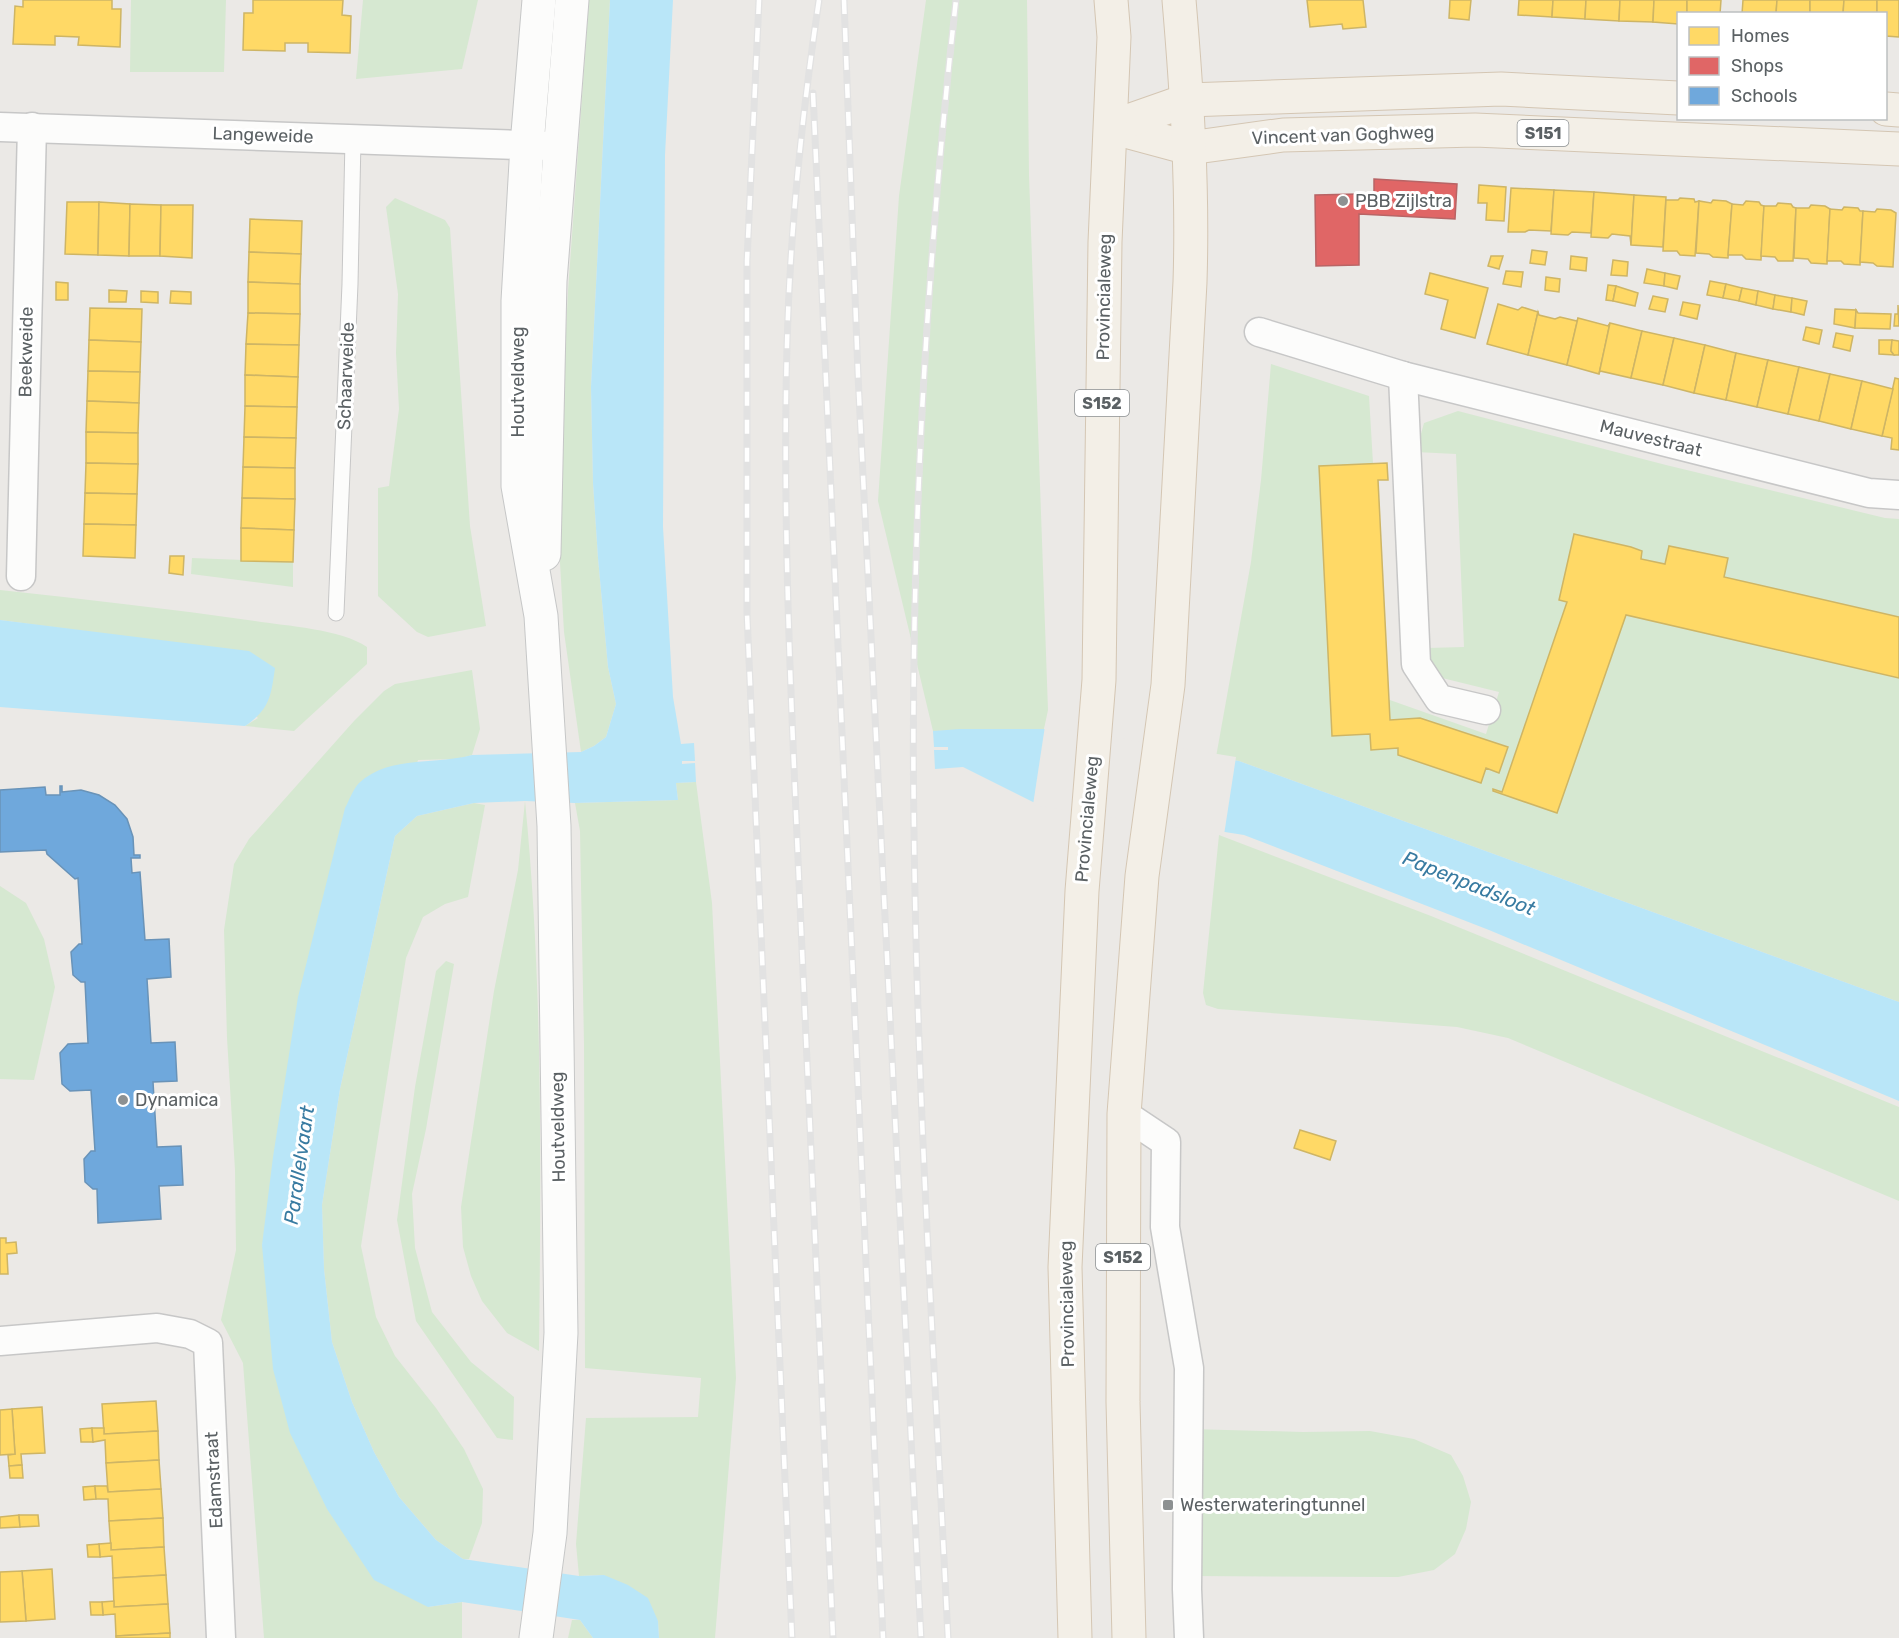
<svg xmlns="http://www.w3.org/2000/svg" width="1899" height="1638" font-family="Rubik,sans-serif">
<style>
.green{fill:#d6e8d1}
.water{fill:#b9e6f8}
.pier{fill:#ebe9e6}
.homes{fill:#ffd966;stroke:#ceb565;stroke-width:1.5}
.shops{fill:#e06666;stroke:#b86465;stroke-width:1.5}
.schools{fill:#6fa8dc;stroke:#6993b8;stroke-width:1.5}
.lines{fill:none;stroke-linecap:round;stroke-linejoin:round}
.lane-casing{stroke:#c7c7c7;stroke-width:17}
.street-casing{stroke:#c7c7c7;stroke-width:31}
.secondary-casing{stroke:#c6c7c7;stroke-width:35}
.primary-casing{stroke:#d4c6b3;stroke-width:35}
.lane{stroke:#fcfcfb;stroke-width:15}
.street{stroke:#fcfcfb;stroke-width:28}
.secondary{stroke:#fcfcfb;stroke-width:33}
.primary{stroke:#f3efe7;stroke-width:33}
.rail-casing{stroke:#e2e2e2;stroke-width:7}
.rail{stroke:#fff;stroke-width:4.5;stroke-dasharray:14;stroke-linecap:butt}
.poi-dot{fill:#8d9192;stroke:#fff;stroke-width:2}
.labels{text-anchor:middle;stroke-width:6;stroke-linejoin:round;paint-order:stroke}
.shield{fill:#fff;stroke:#8c9092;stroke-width:1.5}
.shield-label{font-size:16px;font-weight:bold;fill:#5b6164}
.street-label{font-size:18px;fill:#5b6164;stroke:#fff}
.poi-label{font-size:18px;fill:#5b6164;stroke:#fff;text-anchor:start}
.water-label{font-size:20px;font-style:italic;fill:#387ba1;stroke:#fff}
</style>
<rect width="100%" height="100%" fill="#ebe9e6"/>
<g class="green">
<polygon points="131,0 226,0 224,72 130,72"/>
<polygon points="363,0 478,0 462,69 356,79"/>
<polygon points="589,0 610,0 591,387 593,483 598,558 608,667 616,704 606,737 594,746 581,752 564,632 557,511 568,291"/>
<polygon points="926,0 1027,0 1029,175 1048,710 1044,729 933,731 878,501 899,196"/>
<polygon points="395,198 445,220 450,228 470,526 486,626 428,637 417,632 378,596 378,488 389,486 399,409 396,353 398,294 386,207"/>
<polygon points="1271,364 1369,396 1387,699 1486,734 1499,692 1430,675 1428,648 1464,647 1456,454 1416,452 1424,423 1458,411 1666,465 1885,518 1899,519 1899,1002 1239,761 1216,757 1251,562 1261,480"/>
<polygon points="192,558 293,562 293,587 191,574"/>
<path d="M0,590C85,599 170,609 255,621C286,626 341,629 367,647V664L294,731L245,726L258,718L180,644L0,620Z"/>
<polygon points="472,670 480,729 472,755 458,759 418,760 262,1245 428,1607 462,1602 462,1638 264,1638 243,1363 221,1320 236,1250 235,1170 227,1038 224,930 234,864 249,839 354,721 384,691 395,684"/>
<polygon points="696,782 712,903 736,1378 715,1638 659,1638 658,1621 604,1575 579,1576 576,1544 586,1418 698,1417 701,1378 585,1368 584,1044 580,831 575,803 678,800 676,783"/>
<path d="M525,801C543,984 541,1168 539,1351L507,1333L482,1301L471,1276L463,1247L461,1207L494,991L518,870Z"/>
<polygon points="474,803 485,805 468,897 445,904 423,917 406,958 361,1246 376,1317 395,1356 436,1408 464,1449 483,1489 482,1523 469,1559 463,1559 436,1540 399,1497 374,1452 352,1402 332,1342 324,1269 322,1205 340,1089 395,836 417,816"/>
<polygon points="1219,835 1431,916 1899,1107 1899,1201 1508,1038 1457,1027 1218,1009 1206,1005 1203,993"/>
<polygon points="0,886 26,903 44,939 55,987 34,1080 0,1079"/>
<polygon points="446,961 454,964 426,1129 412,1194 415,1248 432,1312 471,1362 514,1397 513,1440 497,1438 416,1321 397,1220 415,1087 436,971"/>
<polygon points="1190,1429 1303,1432 1370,1431 1414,1439 1451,1455 1463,1476 1471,1502 1466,1529 1455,1554 1434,1570 1398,1577 1192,1576"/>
<polygon points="572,1620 580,1620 593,1638 568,1638"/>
</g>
<g class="water">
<path d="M610,0H673L665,155L663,527L673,697L681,744L694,743L695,761H682V764L695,763L696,782L676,783L678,800L575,803L525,801L474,803L417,816L395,836L340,1089L322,1205L324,1269L332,1342L352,1402L374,1452L399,1497L436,1540L463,1559L579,1576L604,1575L628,1585L648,1598L658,1621L659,1638H593L580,1620L462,1602L428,1607L374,1580L327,1509L290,1433L273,1369L262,1245L273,1157L298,997L345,808C349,801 353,789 359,783C389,755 436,765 472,755L581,752L594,746L606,737L616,704L608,667L598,558L593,483L591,387Z"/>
<path d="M0,620L249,651L275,668C271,696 270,709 245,726L0,707Z"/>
<polygon points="960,729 1044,729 1239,761 1899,1002 1899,1101 1489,930 1244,835 1033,802 963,767 935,769 934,750 948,750 948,747 934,747 933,731"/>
</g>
<polygon class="pier" points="1045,726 1236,757 1224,835 1033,805"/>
<g class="homes">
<polygon points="23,0 112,0 112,9 121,9 120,47 78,45 79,37 55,36 55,45 13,44 15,6 23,7"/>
<polygon points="253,0 343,0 342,15 351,16 350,53 308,52 308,43 285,43 285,51 243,50 244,13 253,13"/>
<polygon points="1307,0 1363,0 1366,27 1343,29 1342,24 1310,27"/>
<polygon points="1450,0 1471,0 1469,20 1449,18"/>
<polygon points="1519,0 1553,0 1552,17 1518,15"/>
<polygon points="1553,0 1586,0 1585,19 1552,17"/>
<polygon points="1586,0 1620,0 1619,21 1585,19"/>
<polygon points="1620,0 1654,0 1653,22 1619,21"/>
<polygon points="1654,0 1687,0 1687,14 1678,14 1678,24 1653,22"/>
<polygon points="1687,0 1721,0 1720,14 1687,14"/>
<polygon points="1743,0 1777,0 1776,14 1742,14"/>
<polygon points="1777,0 1810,0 1810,14 1776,14"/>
<polygon points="1810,0 1844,0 1843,14 1810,14"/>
<polygon points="1844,0 1877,0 1877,14 1843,14"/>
<polygon points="1877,0 1899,0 1899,37 1886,36 1886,14 1877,14"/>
<polygon points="1479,185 1506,187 1504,221 1486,220 1487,203 1478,203"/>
<polygon points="1511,188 1554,190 1551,231 1529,230 1525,232 1508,232"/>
<polygon points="1554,190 1594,192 1591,233 1572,232 1568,235 1551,234"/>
<polygon points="1594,192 1634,195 1631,245 1630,236 1612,234 1608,238 1591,237"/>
<polygon points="1634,195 1666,197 1663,247 1631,245"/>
<polygon points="1680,198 1694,199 1695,202 1699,201 1695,256 1680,255 1677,251 1663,251 1666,200 1678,200"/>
<polygon points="1713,200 1726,201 1732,204 1728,258 1713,257 1709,254 1696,253 1699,201 1711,203"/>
<polygon points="1746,201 1759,202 1761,205 1764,206 1761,260 1746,259 1742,255 1728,255 1732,204 1743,205"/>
<polygon points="67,202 99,202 98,255 65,254"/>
<polygon points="99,202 130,204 129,256 98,255"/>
<polygon points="1778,203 1791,204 1793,207 1796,208 1793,261 1778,261 1775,257 1761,256 1764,206 1776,206"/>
<polygon points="130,204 161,205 160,256 129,256"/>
<polygon points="161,205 193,205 192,258 160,256"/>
<polygon points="1811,205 1825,206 1830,209 1827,264 1811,263 1808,259 1794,258 1796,208 1809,208"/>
<polygon points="1844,207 1858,208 1860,211 1863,211 1860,265 1844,264 1841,261 1827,261 1830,209 1842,210"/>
<polygon points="1877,209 1891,210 1896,213 1893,267 1877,266 1873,263 1860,262 1863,211 1875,212"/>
<polygon points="250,219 302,221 301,254 249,252"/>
<polygon points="1532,250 1547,252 1545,265 1530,263"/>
<polygon points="249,252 301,254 300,284 248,282"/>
<polygon points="1491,256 1503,256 1499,269 1488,266"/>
<polygon points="1571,256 1587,258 1586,271 1570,269"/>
<polygon points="1613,260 1628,262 1627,276 1611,275"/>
<polygon points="1647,269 1665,273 1664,286 1644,283"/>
<polygon points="1506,271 1523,272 1521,287 1503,284"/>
<polygon points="1430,273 1488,288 1475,338 1441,329 1448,300 1425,294"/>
<polygon points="1665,273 1680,276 1677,289 1664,286"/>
<polygon points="1546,277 1560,279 1559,292 1545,290"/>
<polygon points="1710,281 1726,284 1723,298 1707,295"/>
<polygon points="56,282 68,283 68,300 56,300"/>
<polygon points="248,282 300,284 300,314 248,313"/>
<polygon points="1726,284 1742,288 1739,301 1723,298"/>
<polygon points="1608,285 1616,286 1613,301 1606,300"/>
<polygon points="1616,286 1638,293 1635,306 1613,301"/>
<polygon points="1742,288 1758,291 1756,305 1739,301"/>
<polygon points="109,290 127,291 126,302 109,302"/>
<polygon points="141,291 158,292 158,303 141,302"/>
<polygon points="171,291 191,292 191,304 170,303"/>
<polygon points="1758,291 1775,295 1773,309 1756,305"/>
<polygon points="1775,295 1792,298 1791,312 1773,309"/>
<polygon points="1653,296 1668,299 1665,312 1649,309"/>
<polygon points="1792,298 1807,301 1804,315 1791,312"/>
<polygon points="1683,302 1700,305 1697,319 1680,315"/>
<polygon points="1498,304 1518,310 1522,307 1538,312 1528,355 1487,344"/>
<polygon points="1898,305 1899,326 1894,326 1895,314 1898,314"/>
<polygon points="90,308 142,309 141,342 89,340"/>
<polygon points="1835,309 1856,310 1855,328 1834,324"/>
<polygon points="1856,310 1858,313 1891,314 1890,329 1855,328"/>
<polygon points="1538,312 1539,315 1555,319 1560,317 1577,321 1578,318 1567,365 1528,355"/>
<polygon points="248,313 300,314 299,345 246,344"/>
<polygon points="1578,318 1608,326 1610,323 1599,374 1567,365"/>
<polygon points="1610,323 1642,331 1631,378 1600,371 1599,374"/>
<polygon points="1806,327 1822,330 1819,344 1803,340"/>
<polygon points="1642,331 1674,338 1663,385 1631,378"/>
<polygon points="1836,333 1853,336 1850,351 1833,347"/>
<polygon points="1674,338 1705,345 1694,393 1663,385"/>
<polygon points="89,340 141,342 140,372 88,371"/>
<polygon points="1879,340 1892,340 1891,351 1894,355 1879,354"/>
<polygon points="1892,340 1899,341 1899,355 1894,355 1891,351"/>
<polygon points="246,344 299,345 298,377 245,375"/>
<polygon points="1705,345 1736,353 1726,400 1694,393"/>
<polygon points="1736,353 1768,360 1757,407 1726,400"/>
<polygon points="1768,360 1799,367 1788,414 1757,407"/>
<polygon points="1799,367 1830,374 1819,421 1788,414"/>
<polygon points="88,371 140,372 139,403 87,401"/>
<polygon points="1830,374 1862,381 1851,429 1819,421"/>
<polygon points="245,375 298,377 297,407 245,406"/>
<polygon points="1895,378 1899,379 1899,450 1891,449 1892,438 1882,436"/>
<polygon points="1862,381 1893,389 1882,436 1851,429"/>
<polygon points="87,401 139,403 138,433 86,432"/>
<polygon points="245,406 297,407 296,438 244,437"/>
<polygon points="86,432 138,433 138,464 86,463"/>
<polygon points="244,437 296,438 295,468 243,467"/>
<polygon points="86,463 138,464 137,494 85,493"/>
<polygon points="1387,463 1388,480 1378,480 1390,720 1420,718 1508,747 1499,773 1486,768 1481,783 1398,755 1398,748 1371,750 1370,734 1332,736 1319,466"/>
<polygon points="243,467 295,468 295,499 242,498"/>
<polygon points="85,493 137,494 136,525 84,524"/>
<polygon points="242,498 295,499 294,530 241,528"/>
<polygon points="84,524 136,525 135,558 83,556"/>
<polygon points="241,528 294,530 293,562 241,561"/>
<polygon points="1574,534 1631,547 1642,551 1641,559 1665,564 1669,546 1728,558 1724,577 1899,617 1899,678 1626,615 1557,813 1493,791 1493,789 1502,792 1567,602 1559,600"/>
<polygon points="170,556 184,556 183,575 169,573"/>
<polygon points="1300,1130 1336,1141 1330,1160 1294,1148"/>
<polygon points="0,1238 6,1238 6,1243 16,1242 17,1253 7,1254 8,1274 0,1274"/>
<polygon points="156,1401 158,1431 104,1434 102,1404"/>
<polygon points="42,1407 45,1453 21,1454 22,1465 9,1466 8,1455 15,1454 12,1409"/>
<polygon points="12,1409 15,1454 0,1455 0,1410"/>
<polygon points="92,1428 93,1442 81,1442 80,1429"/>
<polygon points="92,1428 104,1428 104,1434 158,1431 159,1460 106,1463 105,1440 93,1442"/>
<polygon points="159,1460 161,1489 108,1492 106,1463"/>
<polygon points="22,1465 23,1478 10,1478 9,1466"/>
<polygon points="95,1486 96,1499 84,1500 83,1487"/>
<polygon points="95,1486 107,1486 108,1492 161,1489 163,1518 109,1521 108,1499 96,1499"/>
<polygon points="19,1515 20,1527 0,1528 0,1517"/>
<polygon points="19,1515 38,1515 39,1526 20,1527"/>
<polygon points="163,1518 164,1547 111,1550 109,1521"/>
<polygon points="111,1543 111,1550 164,1547 166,1575 113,1578 112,1556 100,1557 99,1544"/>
<polygon points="99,1544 100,1557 88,1557 87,1545"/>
<polygon points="52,1569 55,1619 26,1621 22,1571"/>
<polygon points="22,1571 26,1621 0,1622 0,1572"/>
<polygon points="166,1575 168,1604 114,1607 113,1578"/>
<polygon points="114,1601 114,1607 168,1604 170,1633 116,1636 115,1614 103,1615 102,1602"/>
<polygon points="90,1602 102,1602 103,1615 91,1615"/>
<polygon points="170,1633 170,1638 116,1638 116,1636"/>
</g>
<polygon class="shops" points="1374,179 1457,184 1455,219 1359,214 1359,265 1316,266 1315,195 1358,194 1358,196 1374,197"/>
<polygon class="schools" points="60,786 62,786 62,792 81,790 99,795 115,805 127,819 133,837 134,855 140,855 140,858 131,858 132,873 140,872 145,940 169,939 171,977 147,979 151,1043 175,1042 177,1081 153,1082 157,1147 181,1146 183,1185 159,1186 161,1219 98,1223 97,1189 93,1189 85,1182 84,1159 91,1151 95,1151 91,1090 70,1091 62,1084 60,1053 68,1044 88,1043 85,982 81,982 73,975 71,952 79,944 82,944 78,878 75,879 47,854 46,850 0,852 0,790 45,787 46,795 60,795"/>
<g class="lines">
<g class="lane-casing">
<polyline id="lane" points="336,613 350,284 353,139"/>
</g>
<g class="street-casing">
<g id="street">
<polyline points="0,127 550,146"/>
<polyline points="1259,332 1403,376 1869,493 1899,495"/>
<polyline points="1403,376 1416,664 1439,699 1486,710"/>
<polyline points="21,576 32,127"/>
<polyline points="1124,1114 1166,1142 1165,1227 1189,1368 1187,1589 1189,1638"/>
<polyline points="0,1341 157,1328 190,1334 208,1343 221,1638"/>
</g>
</g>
<g class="secondary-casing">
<g id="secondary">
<polyline points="544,554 550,281 572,0"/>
<polyline points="536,1638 550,1533 561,1333 554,826 541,616 518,486 518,301 527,145 539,0"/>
</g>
</g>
<g class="primary-casing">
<g id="primary">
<polyline points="1886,109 1899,110"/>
<polyline points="1111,127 1189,148 1283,135 1475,130 1899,149"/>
<polyline points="1111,127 1188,100 1501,89 1678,98"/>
<polyline points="1075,1638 1065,1267 1082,891 1099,680 1105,242 1114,37 1111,0"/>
<path d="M1129,1638L1123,1402L1124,1114L1142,876L1168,685L1190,282C1193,188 1187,94 1179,0"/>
</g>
</g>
<use href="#lane" class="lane"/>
<use href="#street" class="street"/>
<use href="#secondary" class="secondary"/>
<use href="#primary" class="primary"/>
<g class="rail-casing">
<g id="rail">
<polyline points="759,0 747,261 747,614 792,1638"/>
<path d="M819,0C802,114 790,229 787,345C782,531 792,718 800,905C811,1149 822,1394 833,1638"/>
<polyline points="844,0 858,375 921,1638"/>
<polyline points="813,93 883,1638"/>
<path d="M948,1638C935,1369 917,1100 914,831C910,554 925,276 956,0"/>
</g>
</g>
<use href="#rail" class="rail"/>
</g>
<g class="poi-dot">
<circle cx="1343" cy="201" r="6"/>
<circle cx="123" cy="1100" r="6"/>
<rect x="1162" y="1499" width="12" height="12" rx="3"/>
</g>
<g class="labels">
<g class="shield">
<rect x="1517.5" y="120" width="51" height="26" rx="4.5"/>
<rect x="1075" y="390" width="54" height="26" rx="4.5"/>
<rect x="1096" y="1244" width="54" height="26" rx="4.5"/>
</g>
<g class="shield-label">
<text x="1543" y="139">S151</text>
<text x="1102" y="409">S152</text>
<text x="1123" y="1263">S152</text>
</g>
<g class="street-label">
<text transform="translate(263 135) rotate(2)" y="6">Langeweide</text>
<text transform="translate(1343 135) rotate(-2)" y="6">Vincent van Goghweg</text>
<text transform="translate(1104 297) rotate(-89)" y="6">Provincialeweg</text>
<text transform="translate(26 352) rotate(-89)" y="6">Beekweide</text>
<text transform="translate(346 376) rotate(-88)" y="6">Schaarweide</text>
<text transform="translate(518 382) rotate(-90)" y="6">Houtveldweg</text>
<text transform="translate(1651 438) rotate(14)" y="6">Mauvestraat</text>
<text transform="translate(1087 819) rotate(-85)" y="6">Provincialeweg</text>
<text transform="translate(558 1127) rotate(-91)" y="6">Houtveldweg</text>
<text transform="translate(1067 1304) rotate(-91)" y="6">Provincialeweg</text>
<text transform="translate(214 1480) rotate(-93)" y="6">Edamstraat</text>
</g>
<g class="poi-label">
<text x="1355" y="207">PBB Zijlstra</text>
<text x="135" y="1106">Dynamica</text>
<text x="1180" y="1511">Westerwateringtunnel</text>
</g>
<g class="water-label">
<text transform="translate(1469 883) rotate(22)" y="7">Papenpadsloot</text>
<text transform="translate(299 1165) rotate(-82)" y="7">Parallelvaart</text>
</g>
</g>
<rect x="1677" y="12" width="210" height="108" fill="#ffffff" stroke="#bdc0c1" stroke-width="1.5"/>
<rect x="1689" y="27" width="30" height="18" fill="#ffd966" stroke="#bdc0c1" stroke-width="1.5"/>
<text x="1731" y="42" font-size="18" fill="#5b6164">Homes</text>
<rect x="1689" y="57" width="30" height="18" fill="#e06666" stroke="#bdc0c1" stroke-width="1.5"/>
<text x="1731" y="72" font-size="18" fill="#5b6164">Shops</text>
<rect x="1689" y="87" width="30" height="18" fill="#6fa8dc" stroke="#bdc0c1" stroke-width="1.5"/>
<text x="1731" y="102" font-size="18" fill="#5b6164">Schools</text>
</svg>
